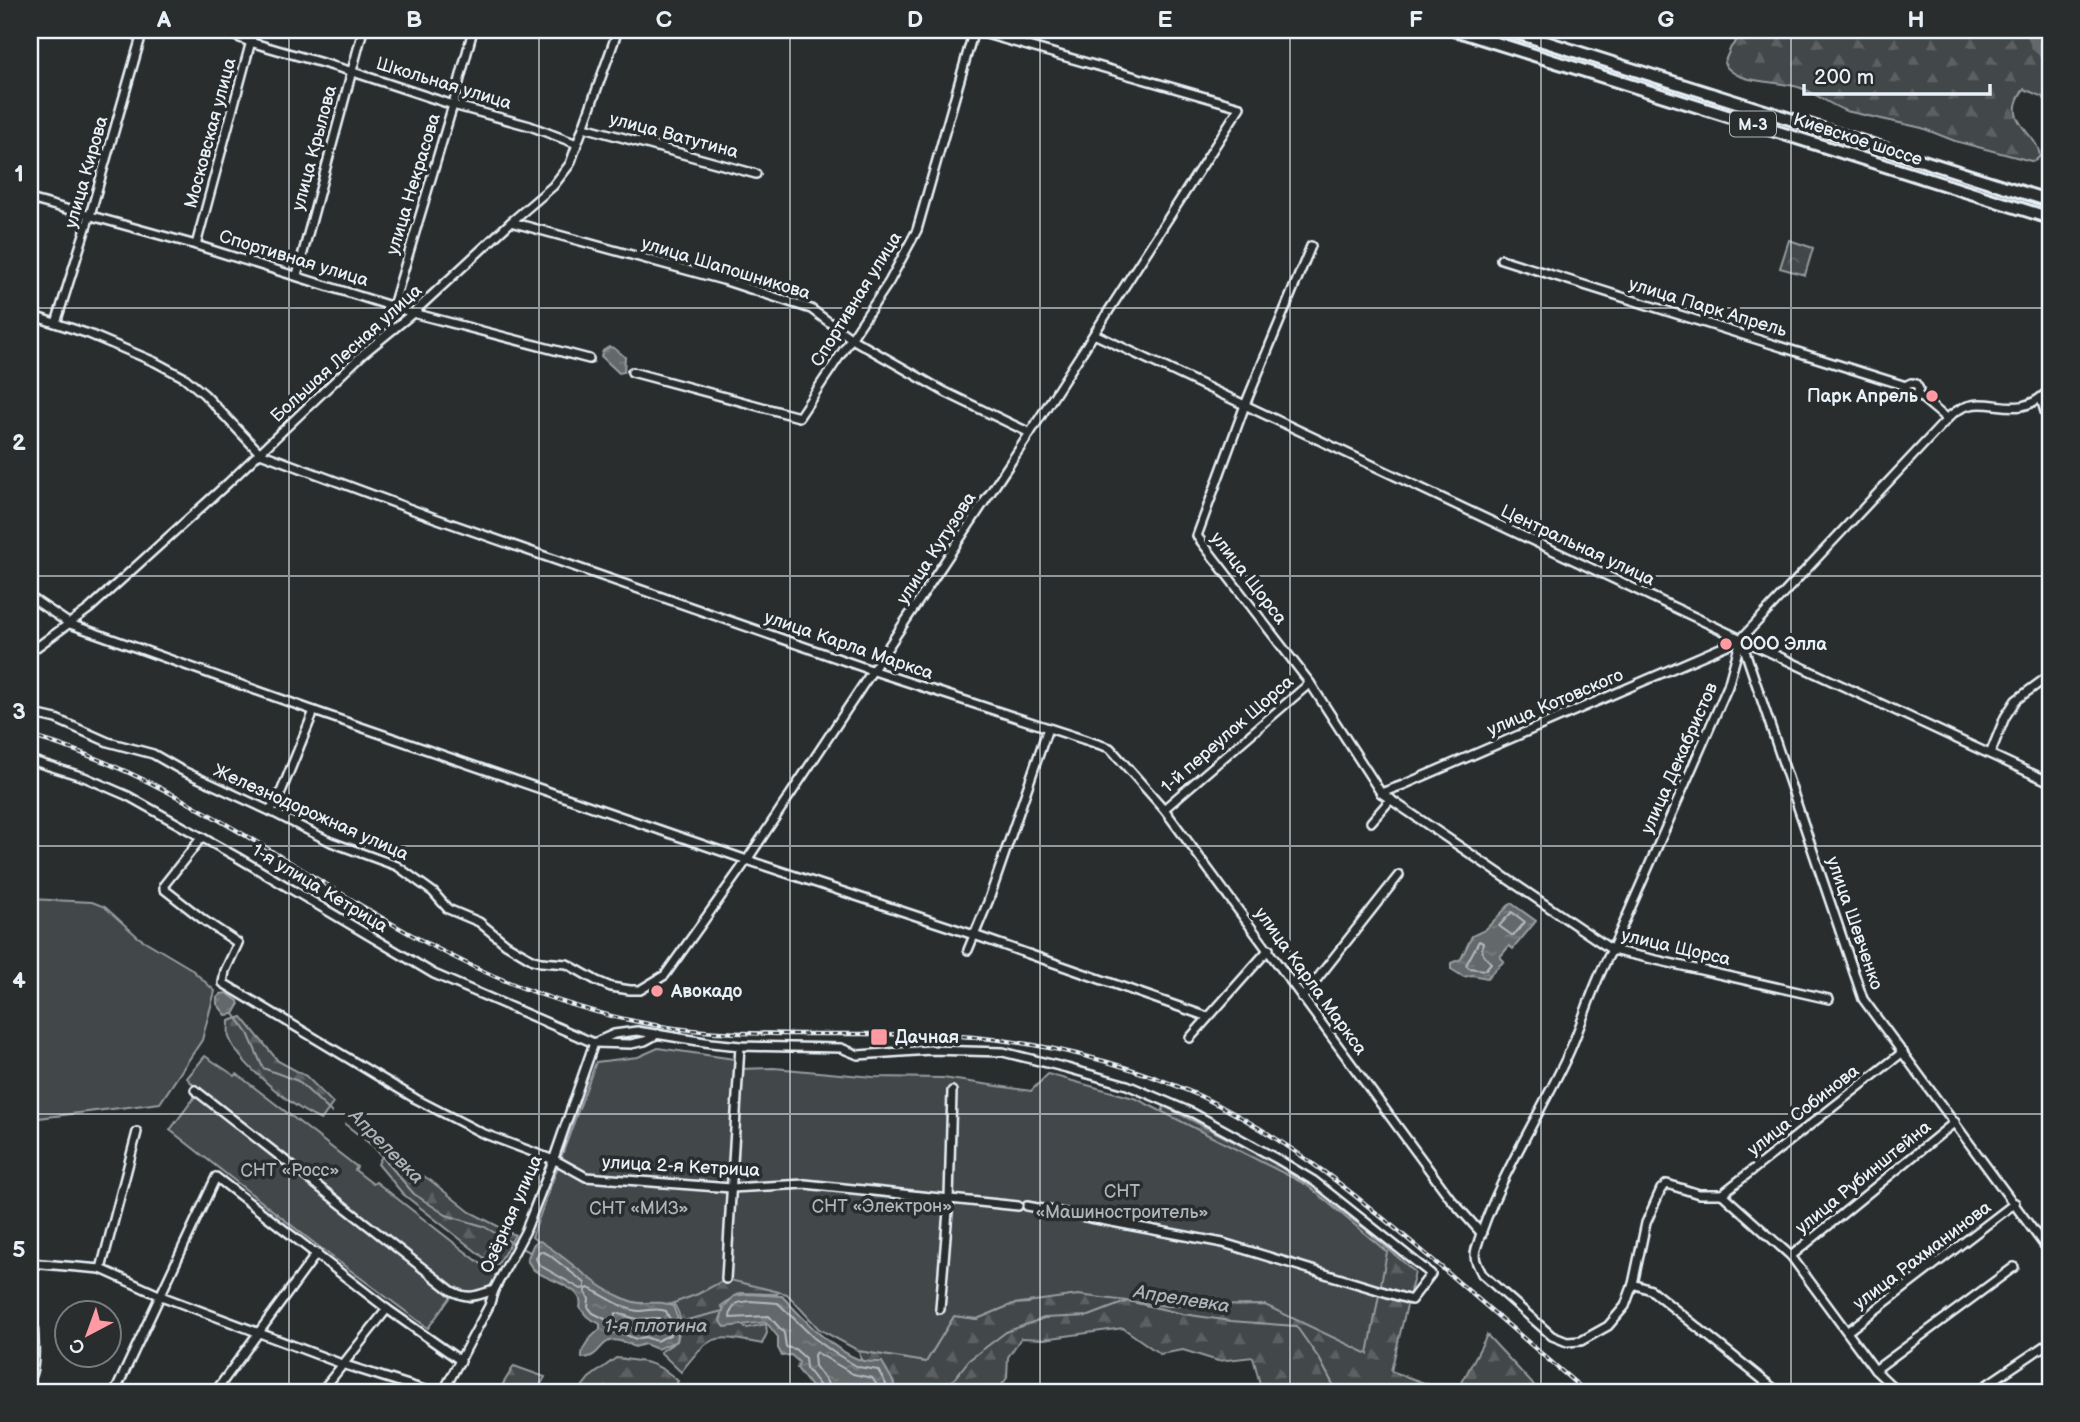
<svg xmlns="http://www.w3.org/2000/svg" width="2080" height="1422" font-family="'Balsamiq Sans',sans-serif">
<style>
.forest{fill:url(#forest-firs);stroke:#959ca0;stroke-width:2}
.park{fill:url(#park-crowns);stroke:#959ca0;stroke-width:2}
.garden{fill:#424648;stroke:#959ca0;stroke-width:2}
.water{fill:url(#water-ripples);stroke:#989fa3;stroke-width:2}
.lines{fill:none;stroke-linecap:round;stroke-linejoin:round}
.shore{stroke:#b3bac0;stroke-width:2}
.stream{stroke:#989fa3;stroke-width:2}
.river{stroke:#63686b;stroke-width:10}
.minor-casing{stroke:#e8f1f8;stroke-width:12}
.highway-casing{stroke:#e8f1f8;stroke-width:16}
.minor{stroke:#2a2d2e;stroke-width:7}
.highway{stroke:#2a2d2e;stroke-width:10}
.rail-casing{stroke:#e8f1f8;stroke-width:4.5}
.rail{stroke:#2a2d2e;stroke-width:2;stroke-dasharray:5;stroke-linecap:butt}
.grid{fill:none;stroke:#e8f1f8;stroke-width:2;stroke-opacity:0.55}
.poi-dot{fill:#ff9aa2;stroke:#2a2d2e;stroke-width:2.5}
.labels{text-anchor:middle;stroke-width:7;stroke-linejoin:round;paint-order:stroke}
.shield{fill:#2a2d2e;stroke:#afb6bb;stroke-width:2}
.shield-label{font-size:16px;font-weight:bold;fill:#e8f1f8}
.street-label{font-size:18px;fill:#e8f1f8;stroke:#2a2d2e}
.poi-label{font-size:18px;font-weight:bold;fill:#e8f1f8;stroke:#2a2d2e;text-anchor:start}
.park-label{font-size:18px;fill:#aeb5ba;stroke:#2a2d2e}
.water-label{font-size:19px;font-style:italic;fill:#acb3b9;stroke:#2a2d2e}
.neatline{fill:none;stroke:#e8f1f8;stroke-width:2.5}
.grid-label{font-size:23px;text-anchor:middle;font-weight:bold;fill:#e8f1f8}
</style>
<defs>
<pattern id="forest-firs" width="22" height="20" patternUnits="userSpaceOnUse" patternTransform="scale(1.75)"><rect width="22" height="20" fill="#424648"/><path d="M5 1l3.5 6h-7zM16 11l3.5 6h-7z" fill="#5d6163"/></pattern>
<pattern id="park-crowns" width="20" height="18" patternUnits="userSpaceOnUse" patternTransform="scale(1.75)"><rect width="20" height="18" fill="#424648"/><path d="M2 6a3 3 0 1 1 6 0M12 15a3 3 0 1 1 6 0" fill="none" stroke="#5d6163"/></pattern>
<pattern id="water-ripples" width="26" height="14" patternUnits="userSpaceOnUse" patternTransform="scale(1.75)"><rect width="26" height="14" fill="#63686b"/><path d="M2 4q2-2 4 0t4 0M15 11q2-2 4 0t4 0" fill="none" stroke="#797e81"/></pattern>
</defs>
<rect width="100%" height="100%" fill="#2a2d2e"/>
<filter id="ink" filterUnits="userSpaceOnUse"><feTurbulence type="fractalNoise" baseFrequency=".0143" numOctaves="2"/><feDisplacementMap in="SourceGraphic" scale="14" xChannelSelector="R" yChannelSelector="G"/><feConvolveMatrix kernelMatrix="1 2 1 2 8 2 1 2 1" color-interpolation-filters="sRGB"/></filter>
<g filter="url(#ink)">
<g class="forest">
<path d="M1746,30H2030L2036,46L2047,56L2050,55V107L2043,97L2024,89C1999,122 2038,132 2040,156L2036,160L2031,161L1955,141L1922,128L1846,111C1830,105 1817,94 1801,88C1779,80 1735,85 1724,63L1731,47Z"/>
<path d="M242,1017L278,1061L306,1076L333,1103L321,1120C295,1109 238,1064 229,1037C228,1032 229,1026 229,1021Z"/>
<polygon points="1164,1106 1274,1162 1365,1229 1415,1272 1391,1371 1449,1392 1262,1392 1253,1357 1218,1361 1183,1350 1160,1354 1123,1328 1044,1339 1021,1338 1008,1357 1007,1378 996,1392 892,1392 894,1383 861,1360 859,1351 926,1362 954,1316 977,1319 1013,1304 1029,1303 1159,1123"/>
<polygon points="384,1152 430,1180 470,1212 515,1235 498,1264 492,1264 403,1194 378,1164"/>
<path d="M729,1272L783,1286L777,1294L739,1293L721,1306L732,1320L747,1328L766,1324L767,1333L762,1344C714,1335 712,1332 681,1372L660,1352L677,1341C682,1321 682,1314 669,1297Z"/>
<polygon points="1487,1335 1540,1392 1457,1392"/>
<path d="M616,1358C643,1361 657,1361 678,1381L672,1392H578L589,1378Z"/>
<polygon points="514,1366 545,1377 536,1392 498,1392"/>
</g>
<polygon class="park" points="1789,240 1813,248 1805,275 1780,268"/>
<g class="garden">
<polygon points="30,899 92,902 105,907 138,937 190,968 215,991 202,1040 160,1103 30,1119"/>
<polygon points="658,1048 734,1059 739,1069 774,1068 873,1077 943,1078 1031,1091 1048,1074 1137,1099 1307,1185 1387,1252 1368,1354 1265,1305 1168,1306 1078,1295 1013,1304 977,1319 954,1316 926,1362 859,1351 819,1329 787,1294 726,1279 698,1294 663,1307 644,1310 599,1291 532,1237 596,1062 638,1057"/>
<polygon points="205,1056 235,1076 237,1074 357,1167 355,1170 373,1184 376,1182 503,1281 483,1299 469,1302 453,1294 428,1328 323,1250 170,1130 199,1091 187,1078"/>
</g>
<g class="water">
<polygon points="609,347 614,348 625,357 624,372 619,373 601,356 603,351"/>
<polygon points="1511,903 1536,921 1513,949 1509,946 1500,957 1504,961 1487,978 1472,975 1464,977 1451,969 1451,963 1461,959 1472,936 1485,930"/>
<polygon points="227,993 238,1001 239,1005 234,1014 226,1015 217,1004 217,998 221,994"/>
<path d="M540,1241C568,1258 591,1284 621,1297C627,1300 635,1303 641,1303C654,1303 661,1301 673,1306L679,1322L677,1341L657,1349L645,1344L635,1347C596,1327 607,1358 582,1358C581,1346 591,1337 600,1329V1324C590,1318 587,1319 580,1307C586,1287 545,1280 534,1270C531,1267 529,1263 527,1260L534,1243Z"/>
<path d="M748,1294L782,1296C804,1319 829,1348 860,1360C866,1362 875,1362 882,1362L894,1383L892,1392H815L797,1368L799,1362L791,1355L782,1356L778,1348V1337L766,1322L725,1327L720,1321L724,1307L734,1296Z"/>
</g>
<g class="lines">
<g class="shore">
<polygon points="1512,912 1525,922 1513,936 1499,926"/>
<path d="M1479,941L1483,943C1480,955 1484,955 1491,963L1485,970L1469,968L1466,965Z"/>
<polygon points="540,1251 548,1254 585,1283 585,1288 581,1289 539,1265 536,1258"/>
<path d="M588,1288C603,1294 621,1309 639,1311C649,1311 656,1307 666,1311L671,1322L670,1335L656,1341L645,1337L636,1339L621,1333L609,1332L605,1319L593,1313L588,1307L589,1299L585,1291Z"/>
<polygon points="616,1313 637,1319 659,1318 662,1323 662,1328 656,1331 646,1328 636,1330 617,1323 614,1317"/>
<polyline points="821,1392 820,1386 806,1368 805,1358 795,1349 786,1347 784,1333 769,1316 730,1318 731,1311 737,1303 749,1301 778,1303 814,1338 833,1352 858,1367 878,1370 886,1384 886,1392"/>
<polyline points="830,1392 827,1382 815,1366 814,1355 816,1352 853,1374 872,1378 877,1385 877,1392"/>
</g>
<g class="stream">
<polyline points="234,1014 248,1033 263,1068 298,1081 332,1113"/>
<polyline points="345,1124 374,1147 414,1194 446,1215 483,1226 514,1244"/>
<polyline points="523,1249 530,1252"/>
<polyline points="687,1320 723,1311"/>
<polyline points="931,1392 947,1388 969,1360 1006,1332 1044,1318 1089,1316 1128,1301 1183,1314 1231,1321 1296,1326 1320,1360 1337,1392"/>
</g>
<polyline class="river" points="2030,30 2036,46 2047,56 2050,55"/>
<g class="minor-casing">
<g id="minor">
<polyline points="220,30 250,42 350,71 453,105 530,126 577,144"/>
<polyline points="584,127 756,174"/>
<polyline points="30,199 196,245 413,313 589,359"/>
<polyline points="511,222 723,280 811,309 852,339 945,392 1030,433"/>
<polyline points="196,245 254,30"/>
<polyline points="1311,246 1245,405 1197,536 1310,683 1381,793 1612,950 1829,999"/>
<polyline points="1501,259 1906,386"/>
<polyline points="297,275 363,30"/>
<polyline points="393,306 453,105 473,30"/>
<polyline points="30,315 89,334 155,362 185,378 204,394 260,453 435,518 874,671 1110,748 1164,809 1450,1198 1482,1234"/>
<polyline points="56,323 90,215 143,30"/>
<polyline points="1094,334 1741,639 2050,782"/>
<polyline points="632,372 799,417 889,282 917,230 974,30"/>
<polyline points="1917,394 1913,396 1908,395 1905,389 1907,385 1911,383 1916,384 1919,389 1917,394 1947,419"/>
<polyline points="2041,399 2050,427"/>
<polyline points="30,597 70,624 320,713 747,860 974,935 1208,1017"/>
<polyline points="30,652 89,609 228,483 364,353 413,313 511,222 553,186 570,164 618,30"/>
<polyline points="30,713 56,719 108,742 153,754 181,770 270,811 331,842 397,866 433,892 448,909 479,922 506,944 533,960 541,962 567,964 597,981 611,987 630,990 640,990 665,975 747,860 1030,433 1240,107 972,30"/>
<polyline points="1990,754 2005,717 2016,700 2050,675"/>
<polyline points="30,760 84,777 128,796 237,857 434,974 594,1043 631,1044 645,1041 658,1034"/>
<polyline points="1381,793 1403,785 1741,639 1863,999 2050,1253"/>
<polyline points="1164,809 1310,683"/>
<polyline points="270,811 279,797 314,711"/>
<polyline points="1371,822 1391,799"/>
<polyline points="202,837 164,885 164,889 205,921 238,943 225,971 223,983 416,1099 482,1133 559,1162 586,1177 731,1188 805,1184 1018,1206"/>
<polyline points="968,950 988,902 1048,728"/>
<polyline points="1302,998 1399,875"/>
<polyline points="1190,1038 1269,949"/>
<polyline points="594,1043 614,1034 637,1031 711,1043 740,1046 841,1048 858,1055 930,1050 1003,1052 1067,1068 1127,1085 1193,1113 1279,1160 1314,1181 1431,1274 1411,1300 1223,1243 1027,1206"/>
<path d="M195,1090L452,1291C469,1300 476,1296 494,1290"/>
<polyline points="1722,1194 1903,1052"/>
<polyline points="1791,1256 1955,1122"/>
<polyline points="30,1263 101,1269 161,1296 342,1364 431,1392"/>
<polyline points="101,1269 137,1132"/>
<polyline points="726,1279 740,1046"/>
<polyline points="1633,1284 1651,1290 1778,1392"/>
<path d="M30,1287C31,1306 39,1363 30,1377"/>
<polyline points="940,1309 949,1199 952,1091"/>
<polyline points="1848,1331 2015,1203"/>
<polyline points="1875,1370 2014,1267"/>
<polyline points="115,1392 216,1177 387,1309 461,1361"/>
<polyline points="215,1392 317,1253"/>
<polyline points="321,1392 387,1309"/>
<polyline points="443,1392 489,1306 494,1290 525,1232 553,1161 594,1043"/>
<path d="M1898,1392L1875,1370L1791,1256L1722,1194H1699L1667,1184L1661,1189L1646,1223L1633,1284L1625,1306L1608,1326L1581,1341L1567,1342L1552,1336L1482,1274C1478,1265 1473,1260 1476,1249C1495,1184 1537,1120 1566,1059C1583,1024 1592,984 1612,950L1728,686L1741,639L1951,415C1986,386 2014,428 2050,389"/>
<polyline points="1976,1392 2050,1342"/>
</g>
</g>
<g class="highway-casing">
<g id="highway">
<polyline points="1455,30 2050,218"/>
<polyline points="1508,30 2050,201"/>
</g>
</g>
<use href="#minor" class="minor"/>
<use href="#highway" class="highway"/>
<g class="rail-casing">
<path id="rail" d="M30,736C215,787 362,932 542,995C593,1013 649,1027 703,1031C793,1038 883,1030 973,1037C1050,1044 1129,1064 1200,1096C1287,1137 1361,1199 1434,1261C1485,1305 1535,1348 1586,1392"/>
</g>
<use href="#rail" class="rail"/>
</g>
</g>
<path class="grid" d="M289,30V1392M539,30V1392M790,30V1392M1040,30V1392M1290,30V1392M1541,30V1392M1791,30V1392M30,308H2050M30,576H2050M30,846H2050M30,1114H2050"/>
<g class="poi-dot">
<circle cx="1932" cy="396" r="7"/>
<circle cx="1726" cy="644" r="7"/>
<circle cx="657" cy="991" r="7"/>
<rect x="870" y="1028" width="18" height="18" rx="3.5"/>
</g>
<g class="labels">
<rect class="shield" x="1730" y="111.5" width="46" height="25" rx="5"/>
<g class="shield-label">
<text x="1753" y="130">М-3</text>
</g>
<g class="street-label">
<text transform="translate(444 83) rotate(17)" y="6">Школьная улица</text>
<text transform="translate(210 133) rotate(-75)" y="6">Московская улица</text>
<text transform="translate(674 135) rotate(15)" y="6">улица Ватутина</text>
<text transform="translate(1858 139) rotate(18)" y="6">Киевское шоссе</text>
<text transform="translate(314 148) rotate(-75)" y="6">улица Крылова</text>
<text transform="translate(86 172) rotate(-74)" y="6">улица Кирова</text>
<text transform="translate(413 184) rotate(-73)" y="6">улица Некрасова</text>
<text transform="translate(294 258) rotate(17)" y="6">Спортивная улица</text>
<text transform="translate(726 268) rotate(17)" y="6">улица Шапошникова</text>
<text transform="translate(856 299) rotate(-58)" y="6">Спортивная улица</text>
<text transform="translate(1708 307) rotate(17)" y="6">улица Парк Апрель</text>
<text transform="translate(346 353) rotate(-42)" y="6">Большая Лесная улица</text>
<text transform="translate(1578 545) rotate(25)" y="6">Центральная улица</text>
<text transform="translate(936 548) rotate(-57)" y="6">улица Кутузова</text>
<text transform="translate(1249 578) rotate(52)" y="6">улица Щорса</text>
<text transform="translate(849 645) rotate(19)" y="6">улица Карла Маркса</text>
<text transform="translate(1555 702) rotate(-23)" y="6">улица Котовского</text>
<text transform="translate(1227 734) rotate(-41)" y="6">1-й переулок Щорса</text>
<text transform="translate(1679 758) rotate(-66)" y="6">улица Декабристов</text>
<text transform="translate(311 812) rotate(24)" y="6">Железнодорожная улица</text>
<text transform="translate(320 888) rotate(31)" y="6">1-я улица Кетрица</text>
<text transform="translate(1855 923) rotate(71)" y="6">улица Шевченко</text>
<text transform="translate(1676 947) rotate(13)" y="6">улица Щорса</text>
<text transform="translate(1311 981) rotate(54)" y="6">улица Карла Маркса</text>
<text transform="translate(1803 1110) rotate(-38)" y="6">улица Собинова</text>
<text transform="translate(681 1166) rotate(3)" y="6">улица 2-я Кетрица</text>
<text transform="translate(1863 1177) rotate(-39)" y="6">улица Рубинштейна</text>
<text transform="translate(511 1214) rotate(-66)" y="6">Озёрная улица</text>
<text transform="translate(1922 1255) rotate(-37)" y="6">улица Рахманинова</text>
</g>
<g class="poi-label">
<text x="1918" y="402" text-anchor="end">Парк Апрель</text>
<text x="1740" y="650">ООО Элла</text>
<text x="671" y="997">Авокадо</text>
<text x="895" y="1043">Дачная</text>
</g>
<g class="park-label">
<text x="290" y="1176">СНТ «Росс»</text>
<text x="1122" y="1197">СНТ<tspan x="1122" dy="21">«Машиностроитель»</tspan></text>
<text x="882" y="1212">СНТ «Электрон»</text>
<text x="639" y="1214">СНТ «МИЗ»</text>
</g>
<g class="water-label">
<text transform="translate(387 1146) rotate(45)" y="7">Апрелевка</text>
<text transform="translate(1182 1298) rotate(9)" y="7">Апрелевка</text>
<text x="656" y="1332">1-я плотина</text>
</g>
</g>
<rect width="2080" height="1422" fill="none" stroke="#2a2d2e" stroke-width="77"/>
<g transform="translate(88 1334) rotate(221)"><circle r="33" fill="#2a2d2e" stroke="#767b7f" stroke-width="2"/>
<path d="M0-5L12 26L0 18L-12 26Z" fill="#ff9aa2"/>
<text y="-10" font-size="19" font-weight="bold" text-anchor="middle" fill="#e8f1f8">С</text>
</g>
<path d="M1804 84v10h186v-10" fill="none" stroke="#e8f1f8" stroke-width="3.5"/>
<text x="1814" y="84" font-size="21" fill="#e8f1f8" stroke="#2a2d2e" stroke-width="5" paint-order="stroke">200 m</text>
<rect x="38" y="38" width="2004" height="1346" class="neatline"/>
<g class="grid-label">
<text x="164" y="27">A</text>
<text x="414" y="27">B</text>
<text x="664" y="27">C</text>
<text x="915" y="27">D</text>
<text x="1165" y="27">E</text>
<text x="1416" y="27">F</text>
<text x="1666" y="27">G</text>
<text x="1916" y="27">H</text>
<text x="19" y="181">1</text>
<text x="19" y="450">2</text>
<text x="19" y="719">3</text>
<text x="19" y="988">4</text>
<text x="19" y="1257">5</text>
</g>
</svg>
